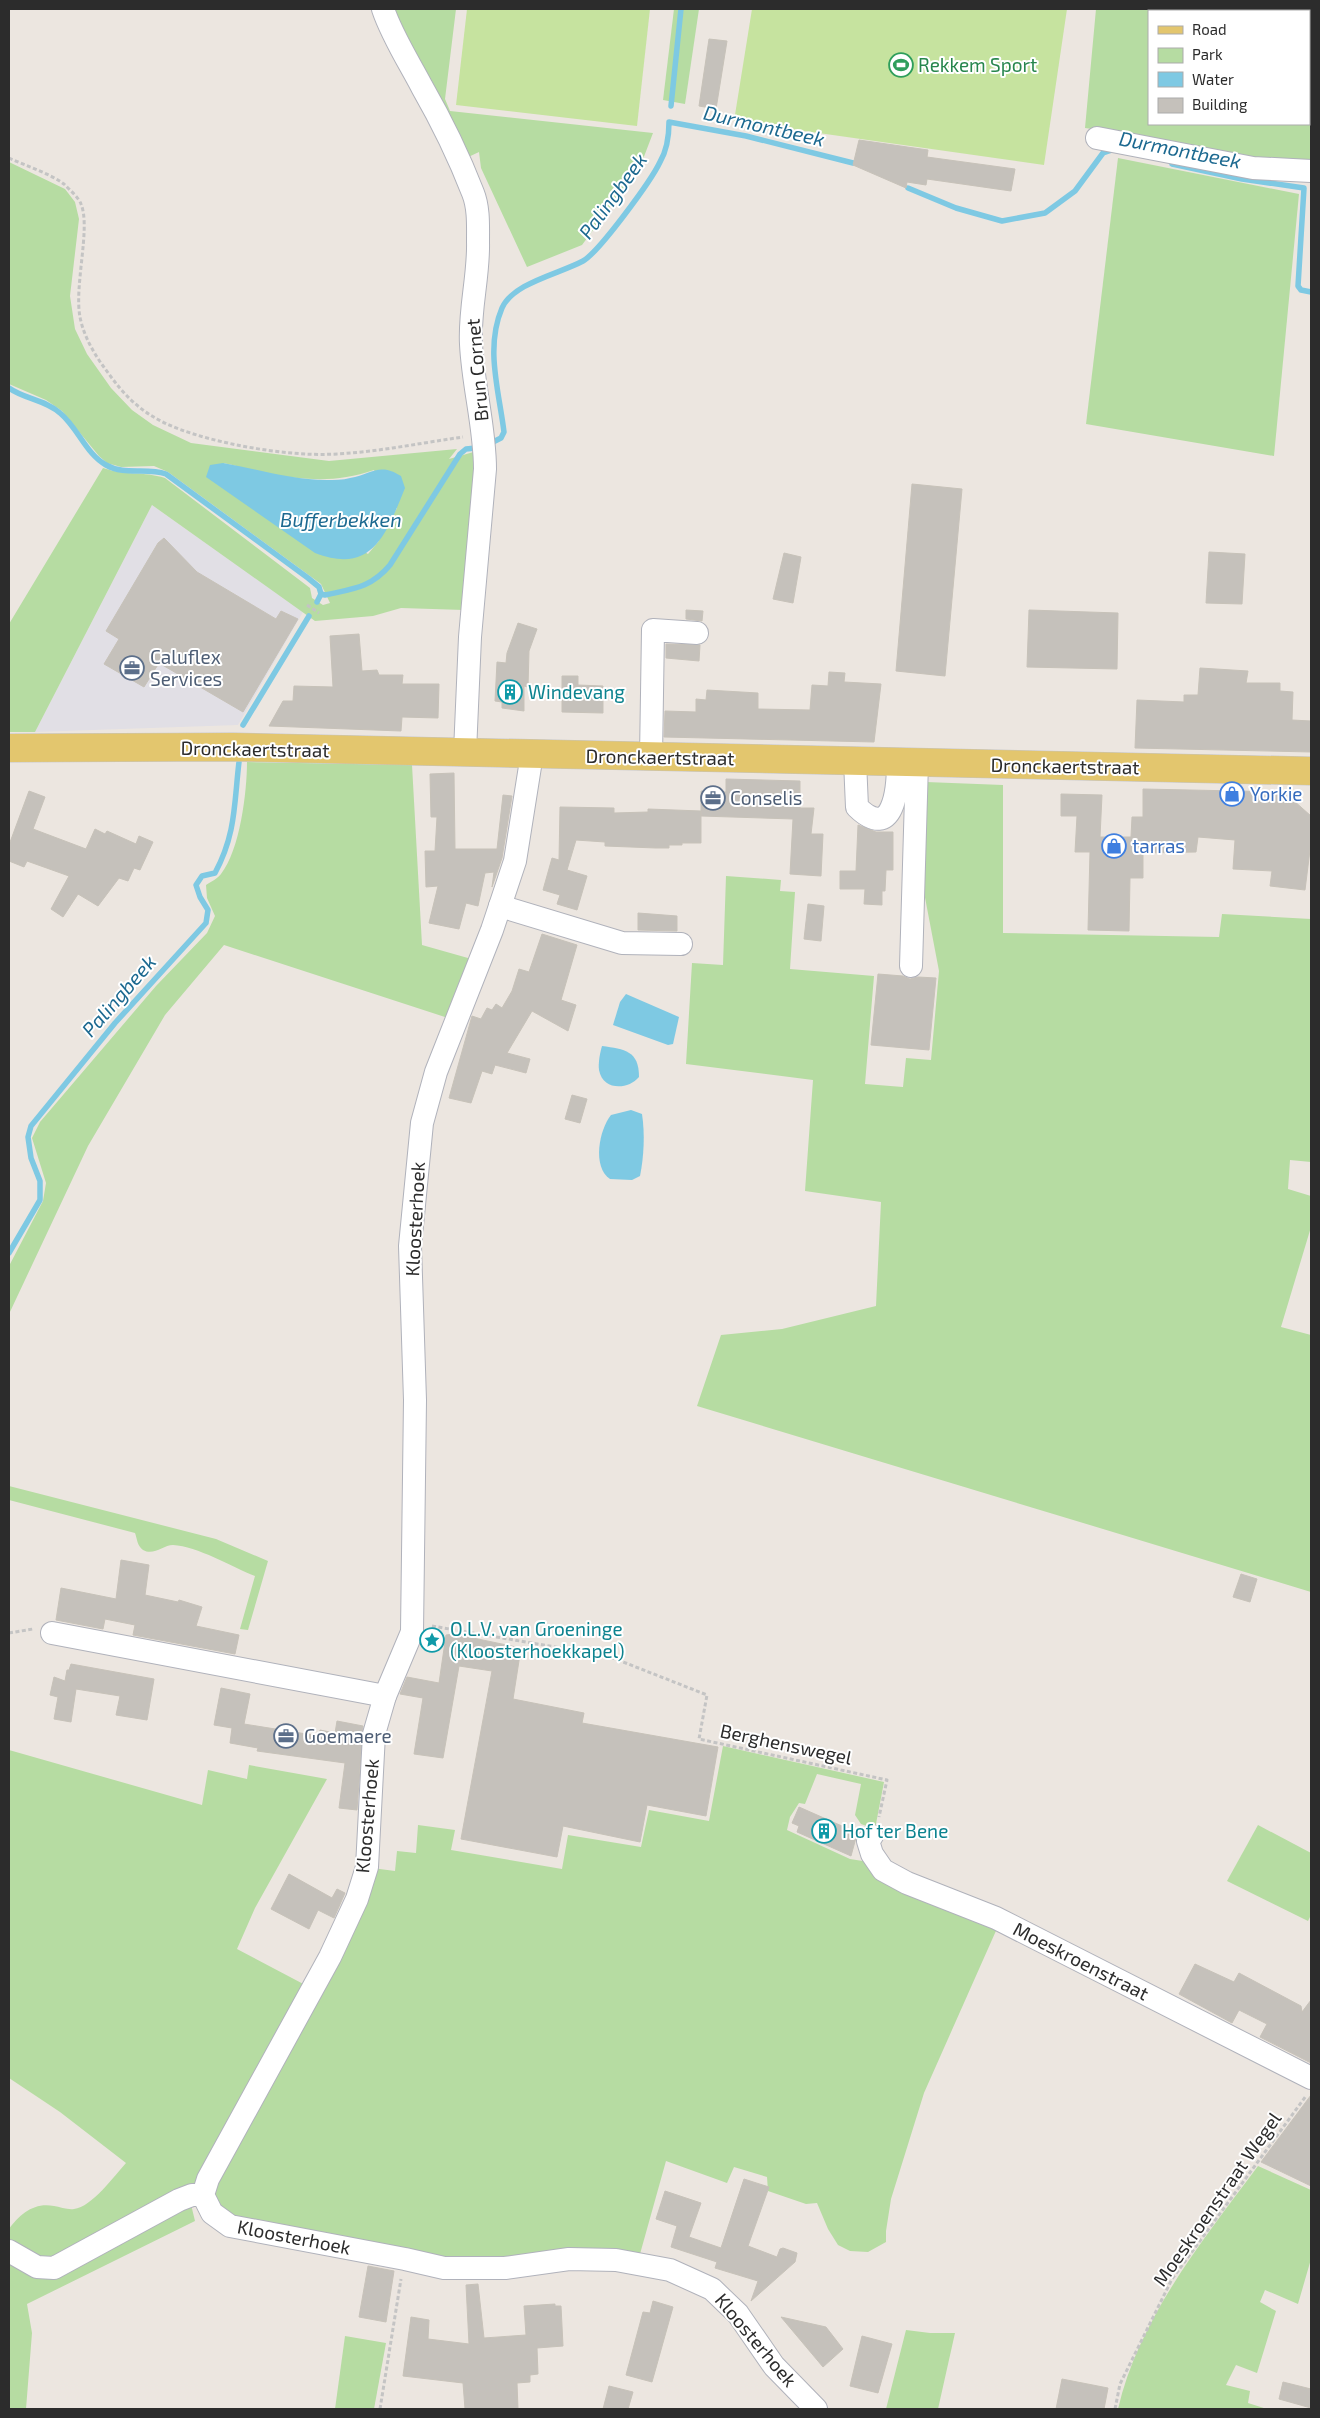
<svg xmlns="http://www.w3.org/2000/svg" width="1320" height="2418" font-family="'Exo 2',sans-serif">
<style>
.industrial{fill:#e1dfe5}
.green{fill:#b6dca2;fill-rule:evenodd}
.pitch{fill:#c6e39f}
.water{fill:#7ec9e3}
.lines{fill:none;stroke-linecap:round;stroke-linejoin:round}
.stream{stroke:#7ec9e3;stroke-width:5.5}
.building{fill:#c5c1bb;stroke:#c7c2b9}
.minor-casing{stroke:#b0b2bb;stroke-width:24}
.major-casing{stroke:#c4c4c4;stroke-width:29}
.path{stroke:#c4c4c4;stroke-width:3;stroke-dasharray:4 2.5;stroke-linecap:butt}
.minor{stroke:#fff;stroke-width:22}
.major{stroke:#e3c66e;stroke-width:28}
.labels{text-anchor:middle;stroke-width:4;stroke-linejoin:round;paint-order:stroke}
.leisure-label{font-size:19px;fill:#27864d;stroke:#fff;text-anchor:start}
.street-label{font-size:19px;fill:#2c2c2c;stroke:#fff}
.service-label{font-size:19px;fill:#4e5e75;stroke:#fff;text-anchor:start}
.culture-label{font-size:19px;fill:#0d838f;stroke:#fff;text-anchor:start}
.shop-label{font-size:19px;fill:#366cbe;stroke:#fff;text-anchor:start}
.water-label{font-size:20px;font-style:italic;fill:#1c6990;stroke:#fff}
</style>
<rect width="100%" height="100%" fill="#ece6e0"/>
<polygon class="industrial" points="152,505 303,612 238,725 35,732"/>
<g class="green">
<polygon points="390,9 456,9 445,99 450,111 653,133 640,167 582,245 527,267 481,168 479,152 464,159"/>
<polygon points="674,9 699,9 685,104 663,100"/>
<polygon points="1096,9 1295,9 1295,11 1149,11 1149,124 1309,124 1309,60 1311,69 1311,165 1234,159 1136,135 1085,128"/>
<polygon points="1118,158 1299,194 1274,456 1086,424"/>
<path d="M9,162L65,189L75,202L79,219L70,296L75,329L87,354L111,388L132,410L153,425L191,443L329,461L457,449L449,459L477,451L464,610L401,608L373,616L315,621L152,505L35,732H9V624L103,468C126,476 143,471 165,478L310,588L312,598L323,605L330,603L321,584L168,472L154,466L121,467L107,463L99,456L62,411L46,400L9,384ZM223,463C239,466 253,471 268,474C306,480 337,483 374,470L397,508L378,542L368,554Z"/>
<path d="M247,762L412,765L422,945L475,960L448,1018L224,945L165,1015L88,1146L9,1314V1266L43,1201L46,1183L32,1138L40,1122L156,986L207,933L215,916L207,898L206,885C211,882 218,878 221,874C240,850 247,792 247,762Z"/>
<polygon points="926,782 1003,785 1003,933 1219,937 1222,914 1311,919 1311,1162 1290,1160 1288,1189 1311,1196 1311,1227 1281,1327 1311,1335 1311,1592 697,1406 721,1335 782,1329 876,1306 881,1202 805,1191 813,1080 686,1064 692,963 723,965 726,876 781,880 780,891 795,892 790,969 874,976 865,1084 903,1087 906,1058 931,1060 939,971 923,887"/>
<path d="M9,1486L216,1539L268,1561L248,1630L240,1629L255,1576C232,1567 197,1546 173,1545C163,1545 154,1556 143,1550C137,1546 137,1538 135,1533L9,1500Z"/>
<polygon points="723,1746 884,1782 875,1829 861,1824 855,1815 861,1784 817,1774 805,1804 799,1803 790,1817 787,1830 850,1859 869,1862 999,1924 924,2093 891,2199 886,2231 886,2242 868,2252 850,2251 838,2245 828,2229 817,2203 806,2204 768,2191 767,2177 734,2167 727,2183 666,2161 640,2254 445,2260 238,2220 216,2206 214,2185 240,2133 320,1999 359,1918 372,1868 395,1871 397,1851 416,1853 418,1825 455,1830 451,1850 562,1869 568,1835 641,1847 649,1810 709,1821"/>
<path d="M9,1750L202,1805L208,1770L247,1779L249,1765L327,1779L255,1908L237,1949L309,1987L198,2180L188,2192L195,2221L27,2304L32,2333L26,2409H9V2229C20,2214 34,2202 54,2206C60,2207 68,2210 74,2209C92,2207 114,2176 126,2163L60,2112L9,2078Z"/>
<polygon points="1258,1825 1311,1853 1311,1915 1308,1921 1227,1881"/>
<path d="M1258,2166L1311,2190V2259L1298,2304L1265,2290L1260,2302L1276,2311L1257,2373L1236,2365L1226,2385L1250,2391L1248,2403L1267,2409H1118C1139,2318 1203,2240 1258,2166Z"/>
<polygon points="906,2330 930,2333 955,2333 938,2409 886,2409"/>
<polygon points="345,2336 386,2343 374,2409 335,2409"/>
</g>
<g class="pitch">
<polygon points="467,9 650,9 637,126 456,105"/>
<polygon points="752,9 1067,9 1044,165 734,121"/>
</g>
<g class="water">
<path d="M223,463C258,469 291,480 327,480C334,480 343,480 350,478C372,474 379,462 401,476L405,488C386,535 372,575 315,553L206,477L210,465Z"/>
<polygon points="626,994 679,1017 673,1044 668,1045 613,1025 620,1002"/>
<path d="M602,1046C625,1049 639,1051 639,1077C628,1090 603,1091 599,1070C598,1063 600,1053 602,1046Z"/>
<path d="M631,1110L642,1114C645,1134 644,1156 640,1176L632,1180L610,1179C592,1167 599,1130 611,1115Z"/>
</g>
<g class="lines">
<g class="stream">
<polyline points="671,106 681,9"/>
<polyline points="1172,164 1242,179 1304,188 1298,286 1301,290 1311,292"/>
<polyline points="908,188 956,208 1002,221 1045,213 1075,191 1103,153 1112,150"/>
<path d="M9,388C24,399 46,400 60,413C78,428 86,454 106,465C125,476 146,467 166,474L308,578L319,587L321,594"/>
<path d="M493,442L501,438L504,432C499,391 485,348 502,308C513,283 559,274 583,261C599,252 651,181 660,162C667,150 669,136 669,122L746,136L853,163"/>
<path d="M317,602L321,594L325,595C352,589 371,588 390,565L460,454L466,449L476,448"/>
<polyline points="243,725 309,616"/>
<path d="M9,1253L40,1200V1181L31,1158L28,1137L31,1126L115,1023L206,923L208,910L200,897L196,885L202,876L215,873C236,834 234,804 239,762"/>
</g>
</g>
<g class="building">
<polygon points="709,39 727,41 716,109 699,106"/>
<polygon points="859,140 928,150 927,157 1015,169 1011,191 927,179 926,185 907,182 906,188 853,165"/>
<polygon points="912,484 962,489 945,676 896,671"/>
<polygon points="164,538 197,572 276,619 281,611 298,619 243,712 159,663 144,687 104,664 119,639 106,631 158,543"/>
<polygon points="1209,552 1245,554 1242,604 1206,603"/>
<polygon points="784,553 801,557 793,603 773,599"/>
<polygon points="686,610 703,611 702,621 686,619"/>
<polygon points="1029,610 1118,613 1117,669 1027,667"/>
<polygon points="518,623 537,629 529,651 528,687 524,686 524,711 502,708 502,702 495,701 497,662 506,663 507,653"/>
<polygon points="359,634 362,671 377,670 379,675 403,675 402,684 439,684 438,718 402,717 401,731 269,726 283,701 293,701 294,686 333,687 330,636"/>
<polygon points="666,644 700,645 699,661 666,658"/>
<polygon points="1200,668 1248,671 1246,683 1280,683 1280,691 1293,692 1292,720 1311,721 1311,752 1135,748 1137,700 1184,702 1184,695 1198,695"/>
<polygon points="829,672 845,673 844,682 881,684 874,742 664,737 665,711 696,712 696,699 706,700 707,690 758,693 758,709 810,710 812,685 828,686"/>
<polygon points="562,676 578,676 578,685 603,686 603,713 562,712"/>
<polygon points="454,773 455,849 497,849 503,795 512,796 502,858 492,887 494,872 485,873 478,906 466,903 459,929 429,923 438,886 426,887 425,851 435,851 437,817 431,817 430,774"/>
<polygon points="726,779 800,781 800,808 814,808 811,834 823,834 821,876 790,874 793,819 701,816 701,811 701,843 682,843 682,845 669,845 669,848 656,848 605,846 605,842 576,840 567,870 587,876 577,910 557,904 560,895 543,890 552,858 559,860 560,807 614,808 614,813 648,812 648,809 701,811 701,791 726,792"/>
<polygon points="1143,789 1284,792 1311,816 1311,842 1305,890 1270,886 1272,871 1233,869 1235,840 1198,837 1196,852 1143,853 1143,878 1130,878 1129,931 1088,930 1090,852 1075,852 1077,816 1061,816 1061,794 1102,795 1100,837 1131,837 1132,817 1143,817"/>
<polygon points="29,791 45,797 33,829 86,849 95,829 105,834 107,831 136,844 139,836 153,842 140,870 134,868 128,881 119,878 98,906 78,894 63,917 51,909 69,876 27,861 24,867 9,861 9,845"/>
<polygon points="858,825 876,832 893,832 893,870 886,870 885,891 882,891 882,905 864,904 865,889 840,889 840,871 856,871"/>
<polygon points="808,904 824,906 821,941 804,939"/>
<polygon points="638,913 677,916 677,931 638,930"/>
<polygon points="542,934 577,945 561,1000 576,1005 568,1031 532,1011 507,1053 530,1059 526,1073 495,1065 492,1074 482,1071 471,1103 449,1098 472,1016 481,1019 487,1008 492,1010 496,1004 502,1008 512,991 519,969 529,972"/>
<polygon points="878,974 903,976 910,979 918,977 936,978 929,1050 871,1045"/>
<polygon points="572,1095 587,1099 580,1123 565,1119"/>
<polygon points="121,1560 149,1565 145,1595 178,1602 179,1600 202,1607 196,1626 239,1635 235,1654 133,1635 135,1625 105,1619 103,1629 56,1620 61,1588 116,1599"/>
<polygon points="1241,1574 1257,1579 1250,1602 1233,1597"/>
<polygon points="454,1634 521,1648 513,1699 584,1713 582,1723 718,1747 706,1816 647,1805 640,1842 563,1826 557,1857 461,1839 492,1671 459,1666 443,1758 414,1754 423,1698 400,1694 407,1677 439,1683 446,1635"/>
<polygon points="71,1664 154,1679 147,1720 116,1715 120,1696 76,1689 71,1722 54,1719 58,1697 50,1695 54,1677 65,1681 67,1670 69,1670"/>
<polygon points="221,1688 250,1694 244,1724 319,1736 320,1730 335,1733 337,1721 363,1726 357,1810 339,1808 345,1763 257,1751 258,1748 230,1743 232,1728 214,1725"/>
<polygon points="799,1807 851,1830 850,1832 857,1834 851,1856 797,1832 799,1826 792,1823"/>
<polygon points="289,1874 332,1898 337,1889 345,1893 334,1918 318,1910 309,1929 271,1909"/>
<polygon points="1195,1964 1234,1982 1239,1973 1301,2006 1302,2012 1311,2000 1311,2063 1260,2037 1267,2024 1239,2010 1232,2023 1179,1994"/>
<polygon points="1311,2095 1311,2186 1261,2162"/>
<polygon points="744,2179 769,2187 748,2246 777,2257 780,2249 783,2248 797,2253 795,2262 751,2301 758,2281 715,2268 717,2262 671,2247 677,2226 656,2219 665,2191 701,2203 689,2237 721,2248"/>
<polygon points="368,2266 394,2271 386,2322 359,2317"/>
<polygon points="478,2284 484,2338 526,2335 524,2306 555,2304 555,2306 561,2306 563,2346 537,2348 538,2374 530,2375 530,2382 517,2383 518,2409 465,2409 463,2383 403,2376 411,2317 429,2320 428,2339 469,2344 466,2285"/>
<polygon points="653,2301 673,2307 652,2382 626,2375 643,2312 650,2313"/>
<polygon points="781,2317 826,2327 843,2349 823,2367"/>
<polygon points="862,2336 892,2344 878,2393 850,2386"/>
<polygon points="1062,2379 1108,2388 1104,2409 1056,2409"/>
<polygon points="1283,2382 1311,2389 1311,2408 1279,2399"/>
<polygon points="609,2386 633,2392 628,2409 603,2409"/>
</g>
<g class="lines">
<g class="minor-casing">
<g id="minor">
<path d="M383,9C392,36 409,62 422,87C441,120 459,157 473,193C479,208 478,226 478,242C479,276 469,310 471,344C473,386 485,427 485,469L470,637L465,752"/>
<polyline points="1097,138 1253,168 1311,171"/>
<polyline points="532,754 515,861 492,930 436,1072 422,1123 410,1246 415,1400 412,1632 385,1696 374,1734 367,1867 357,1899 330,1957 208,2179 203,2195 212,2213 230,2226 405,2259 444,2268 505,2268 569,2259 616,2260 670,2270 712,2289 738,2314 774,2366 816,2409"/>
<polyline points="651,757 653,630 697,633"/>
<path d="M855,761L857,807C894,843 898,788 898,762"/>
<polyline points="500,906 622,943 681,944"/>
<polyline points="911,966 917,763"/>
<polyline points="52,1633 385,1696"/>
<polyline points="872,1836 868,1841 872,1854 883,1870 907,1883 996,1918 1311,2078"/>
<polyline points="9,2251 37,2267 54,2268 179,2200 192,2195 203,2195"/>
</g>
</g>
<g class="major-casing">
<polyline id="major" points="9,748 233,747 1311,771"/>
</g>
<g class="path">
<path d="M9,158C26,166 49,173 64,184C69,189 79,198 81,204C91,228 74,285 80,317C84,338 96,357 109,374C137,414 166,427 211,439C242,447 273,452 305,454C354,457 413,444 463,437"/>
<polyline points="307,605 319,613"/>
<polyline points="432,1626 608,1656 707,1695 699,1739 887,1780 879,1817"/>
<polyline points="9,1633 33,1629"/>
<polyline points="380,2409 401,2279"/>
<polyline points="1115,2409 1120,2384 1172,2279 1306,2096"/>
</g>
<use href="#minor" class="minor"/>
<use href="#major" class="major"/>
</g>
<defs>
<g id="stadium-ring" transform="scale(1.25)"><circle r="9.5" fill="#fff" stroke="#2e9e5b" stroke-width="1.5"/><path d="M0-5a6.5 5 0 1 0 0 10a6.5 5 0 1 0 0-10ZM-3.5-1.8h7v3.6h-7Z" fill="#2e9e5b"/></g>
<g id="office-ring" transform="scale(1.25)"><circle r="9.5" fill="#fff" stroke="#5c6f8a" stroke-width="1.5"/><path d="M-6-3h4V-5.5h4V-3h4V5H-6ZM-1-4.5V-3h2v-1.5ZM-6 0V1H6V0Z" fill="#5c6f8a"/></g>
<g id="building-ring" transform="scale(1.25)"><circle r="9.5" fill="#fff" stroke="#0f9aa8" stroke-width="1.5"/><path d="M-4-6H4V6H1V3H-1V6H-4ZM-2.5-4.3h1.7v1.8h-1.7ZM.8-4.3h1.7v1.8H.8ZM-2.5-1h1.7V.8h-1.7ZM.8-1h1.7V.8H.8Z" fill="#0f9aa8"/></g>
<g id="shop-ring" transform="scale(1.25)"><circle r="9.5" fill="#fff" stroke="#3f7fe0" stroke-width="1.5"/><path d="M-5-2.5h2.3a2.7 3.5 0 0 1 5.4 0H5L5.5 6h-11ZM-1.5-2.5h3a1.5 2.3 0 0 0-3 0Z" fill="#3f7fe0"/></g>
<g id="sight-ring" transform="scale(1.25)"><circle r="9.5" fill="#fff" stroke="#0f9aa8" stroke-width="1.5"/><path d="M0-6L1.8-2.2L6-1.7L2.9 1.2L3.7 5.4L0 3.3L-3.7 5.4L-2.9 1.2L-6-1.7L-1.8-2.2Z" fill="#0f9aa8"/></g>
</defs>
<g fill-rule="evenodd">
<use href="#stadium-ring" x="901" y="65"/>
<use href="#office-ring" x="132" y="668"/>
<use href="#building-ring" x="510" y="692"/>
<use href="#shop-ring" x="1232" y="794"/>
<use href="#office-ring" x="713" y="798"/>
<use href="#shop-ring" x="1114" y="846"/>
<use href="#sight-ring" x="432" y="1640"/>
<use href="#office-ring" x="286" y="1736"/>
<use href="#building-ring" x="824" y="1831"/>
</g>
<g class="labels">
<g class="leisure-label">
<text x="918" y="72">Rekkem Sport</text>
</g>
<g class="street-label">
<text transform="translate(477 370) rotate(-95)" y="7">Brun Cornet</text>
<text transform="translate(255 749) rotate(1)" y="7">Dronckaertstraat</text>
<text transform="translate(660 757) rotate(1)" y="7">Dronckaertstraat</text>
<text transform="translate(1065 766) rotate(1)" y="7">Dronckaertstraat</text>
<text transform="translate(415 1219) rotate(-87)" y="7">Kloosterhoek</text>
<text transform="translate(786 1744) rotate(12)" y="7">Berghenswegel</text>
<text transform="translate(367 1816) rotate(-85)" y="7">Kloosterhoek</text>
<text transform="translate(1081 1961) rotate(27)" y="7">Moeskroenstraat</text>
<text transform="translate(1217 2199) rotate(-55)" y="7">Moeskroenstraat Wegel</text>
<text transform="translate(294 2237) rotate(11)" y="7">Kloosterhoek</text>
<text transform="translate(756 2340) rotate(50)" y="7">Kloosterhoek</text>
</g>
<g class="service-label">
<text x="150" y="664">Caluflex<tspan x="150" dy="22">Services</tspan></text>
<text x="730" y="805">Conselis</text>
<text x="304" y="1743">Goemaere</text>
</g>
<g class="culture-label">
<text x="528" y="699">Windevang</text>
<text x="450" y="1636">O.L.V. van Groeninge<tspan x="450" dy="22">(Kloosterhoekkapel)</tspan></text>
<text x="842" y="1838">Hof ter Bene</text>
</g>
<g class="shop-label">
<text x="1250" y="801">Yorkie</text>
<text x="1132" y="853">tarras</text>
</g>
<g class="water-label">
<text transform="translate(764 126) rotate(13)" y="7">Durmontbeek</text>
<text transform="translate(1180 150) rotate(11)" y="7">Durmontbeek</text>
<text transform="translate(613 196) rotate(-54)" y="7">Palingbeek</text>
<text x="341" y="527">Bufferbekken</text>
<text transform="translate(119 996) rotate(-49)" y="7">Palingbeek</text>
</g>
</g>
<rect width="1320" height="2418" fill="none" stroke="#2c2c2c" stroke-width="20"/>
<rect x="1148" y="10" width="162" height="115" fill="#ffffff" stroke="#ababab"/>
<rect x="1158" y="26" width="25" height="8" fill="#e3c66e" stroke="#ababab"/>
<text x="1192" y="35" font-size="15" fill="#2c2c2c">Road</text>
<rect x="1158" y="48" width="25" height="15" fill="#b6dca2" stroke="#ababab"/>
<text x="1192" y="60" font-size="15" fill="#2c2c2c">Park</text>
<rect x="1158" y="72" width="25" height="15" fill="#7ec9e3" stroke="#ababab"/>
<text x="1192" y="85" font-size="15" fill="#2c2c2c">Water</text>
<rect x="1158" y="98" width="25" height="15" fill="#c5c1bb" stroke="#ababab"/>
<text x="1192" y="110" font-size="15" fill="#2c2c2c">Building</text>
</svg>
